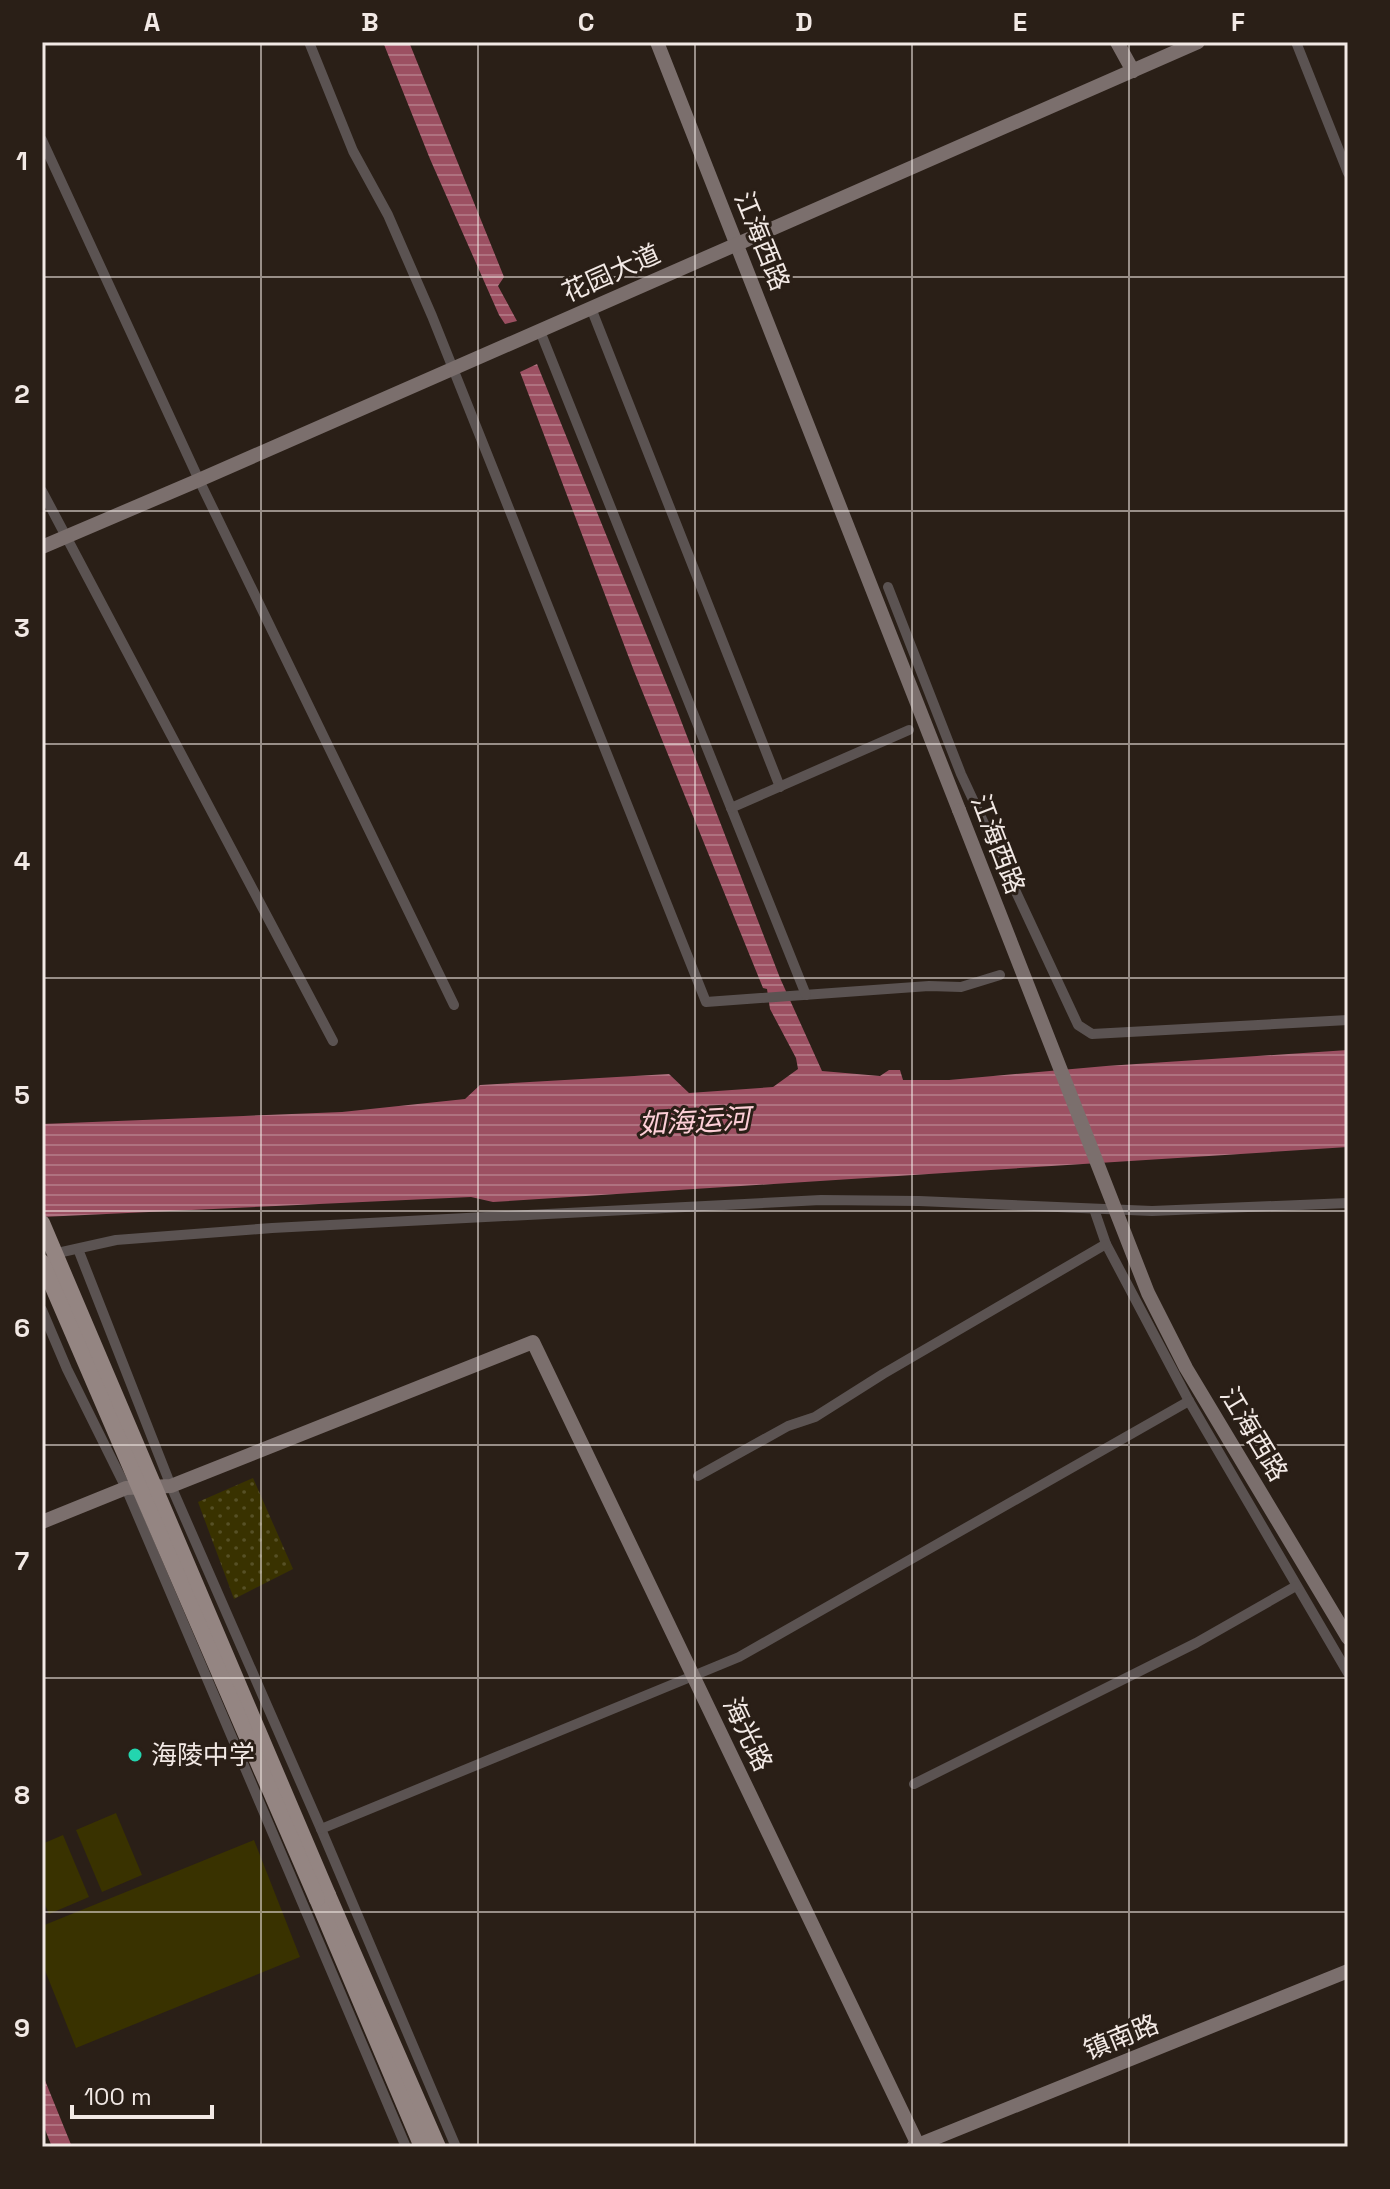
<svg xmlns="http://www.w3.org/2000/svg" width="1390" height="2189" font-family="'Space Grotesk','Noto Sans SC',sans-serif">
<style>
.park{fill:url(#park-dots)}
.pitch{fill:#393200}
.water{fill:url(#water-rules)}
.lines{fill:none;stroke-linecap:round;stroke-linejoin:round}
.street{stroke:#5b5352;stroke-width:10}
.secondary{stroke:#7b6f6d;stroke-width:14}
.primary{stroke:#948582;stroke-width:16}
.secondary-bridge{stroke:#7b6f6d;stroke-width:14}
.primary-bridge{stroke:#948582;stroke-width:16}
.grid{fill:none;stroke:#f2e9e5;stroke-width:2;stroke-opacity:0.55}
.poi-dot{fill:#23d5af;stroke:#2a1f17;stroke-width:3}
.labels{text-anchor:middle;stroke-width:6;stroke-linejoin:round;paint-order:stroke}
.street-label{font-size:26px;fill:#f2e9e5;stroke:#2a1f17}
.poi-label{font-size:26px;fill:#f2e9e5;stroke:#2a1f17;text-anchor:start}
.water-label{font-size:28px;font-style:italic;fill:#fdcfd7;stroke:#2a1f17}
.neatline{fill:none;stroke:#f2e9e5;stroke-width:3}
.grid-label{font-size:26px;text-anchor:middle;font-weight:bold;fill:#f2e9e5}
</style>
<defs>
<pattern id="park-dots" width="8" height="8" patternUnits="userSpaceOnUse" patternTransform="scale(2)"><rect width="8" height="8" fill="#393200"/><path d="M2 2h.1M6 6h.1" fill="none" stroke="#565025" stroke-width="1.8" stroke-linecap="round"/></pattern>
<pattern id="water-rules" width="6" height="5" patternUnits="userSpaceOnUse" patternTransform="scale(2)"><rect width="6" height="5" fill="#9c5062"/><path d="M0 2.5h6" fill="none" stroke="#af7280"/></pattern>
</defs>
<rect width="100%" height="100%" fill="#2a1f17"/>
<polygon class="park" points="253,1478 293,1569 234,1599 198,1502"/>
<g class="pitch">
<polygon points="116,1813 142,1875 102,1892 76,1830"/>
<polygon points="63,1835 89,1897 49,1914 42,1898 42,1844"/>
<polygon points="254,1840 300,1957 76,2048 42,1963 42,1926"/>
</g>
<g class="water">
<polygon points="383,42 409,42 504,277 498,286 517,321 505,324 499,315 430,159"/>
<polygon points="537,364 675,705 780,978 822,1071 880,1076 889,1070 900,1070 903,1080 949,1080 1106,1066 1348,1050 1348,1147 493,1202 471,1197 42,1217 42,1124 342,1112 465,1099 480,1085 669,1074 689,1093 773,1087 798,1069 796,1058 770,1009 767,989 763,988 634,671 520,372"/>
<polygon points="42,2073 72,2147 52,2147 42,2122"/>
</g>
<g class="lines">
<g class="street">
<polyline points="309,42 353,151 388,215 432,316 706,1002 929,986 961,987 1000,975"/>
<polyline points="1296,42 1348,173"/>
<polyline points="42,140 199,480 454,1005"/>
<polyline points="591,308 780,787"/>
<polyline points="540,331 806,995"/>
<polyline points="42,491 333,1041"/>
<polyline points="888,587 961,774 1078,1025 1092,1034 1348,1020"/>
<polyline points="731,808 909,730"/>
<polyline points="1094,1209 1106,1244 1189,1401 1348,1673"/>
<polyline points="78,1249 171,1486 321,1829 456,2147"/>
<polyline points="53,1254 116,1240 272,1228 821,1200 919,1201 1152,1211 1348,1203"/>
<polyline points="42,1310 67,1369 126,1488 406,2147"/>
<polyline points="698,1476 788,1426 815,1417 883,1374 1106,1244"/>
<polyline points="914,1784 1196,1643 1296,1586"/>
<polyline points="321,1829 739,1657 1189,1401"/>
</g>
<g class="secondary">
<polyline points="657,42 959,810"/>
<polyline points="1117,42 1133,71"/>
<polyline points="42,547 199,480 1198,42"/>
<polyline points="42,1522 126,1488 171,1486 533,1342 919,2147"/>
<polyline points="913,2147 1348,1971"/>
</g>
<g class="primary">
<polyline points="328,1895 438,2147"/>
<polyline points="317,1899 422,2147"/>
</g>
<polyline class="secondary-bridge" points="959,810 1148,1293 1186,1368 1348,1638"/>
<g class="primary-bridge">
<polyline points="42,1223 328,1895"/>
<polyline points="42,1262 317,1899"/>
</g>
</g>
<path class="grid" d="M261,42V2147M478,42V2147M695,42V2147M912,42V2147M1129,42V2147M42,277H1348M42,511H1348M42,744H1348M42,978H1348M42,1211H1348M42,1445H1348M42,1678H1348M42,1912H1348"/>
<circle class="poi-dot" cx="135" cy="1755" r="8"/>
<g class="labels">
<g class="street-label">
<text transform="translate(762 241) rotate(68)" y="9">江海西路</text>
<text transform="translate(611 273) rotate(-24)" y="9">花园大道</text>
<text transform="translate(998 844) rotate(69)" y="9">江海西路</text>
<text transform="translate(1254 1434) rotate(59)" y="9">江海西路</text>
<text transform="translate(748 1734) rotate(64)" y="9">海光路</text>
<text transform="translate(1121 2037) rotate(-22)" y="9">镇南路</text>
</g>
<g class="poi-label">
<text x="151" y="1764">海陵中学</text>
</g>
<g class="water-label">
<text transform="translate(694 1121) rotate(-3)" y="10">如海运河</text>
</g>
</g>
<rect width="1390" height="2189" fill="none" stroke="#2a1f17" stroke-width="88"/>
<path d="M72 2105v12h140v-12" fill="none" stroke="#f2e9e5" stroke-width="4"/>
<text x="84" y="2105" font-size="24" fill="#f2e9e5" stroke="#2a1f17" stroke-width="6" paint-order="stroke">100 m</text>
<rect x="44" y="44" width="1302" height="2101" class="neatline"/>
<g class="grid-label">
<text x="152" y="31">A</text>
<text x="370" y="31">B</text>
<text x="586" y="31">C</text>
<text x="804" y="31">D</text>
<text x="1020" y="31">E</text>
<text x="1238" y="31">F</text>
<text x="22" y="170">1</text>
<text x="22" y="403">2</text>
<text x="22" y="637">3</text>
<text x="22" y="870">4</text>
<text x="22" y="1104">5</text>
<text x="22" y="1337">6</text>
<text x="22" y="1570">7</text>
<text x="22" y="1804">8</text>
<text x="22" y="2037">9</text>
</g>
</svg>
